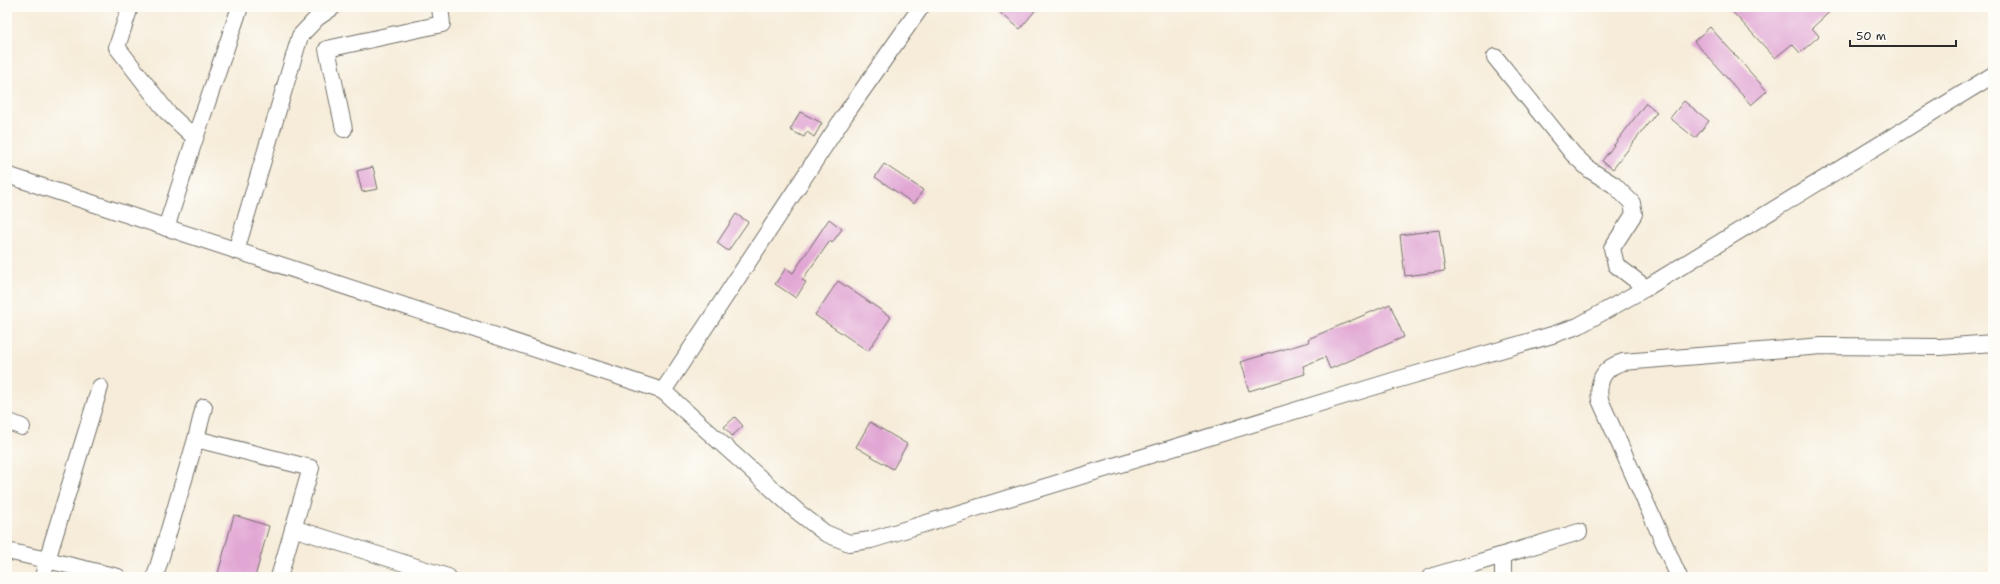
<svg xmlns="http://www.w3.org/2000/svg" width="2000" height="584" font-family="'Shantell Sans',sans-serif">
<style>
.building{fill:#e1a6d4}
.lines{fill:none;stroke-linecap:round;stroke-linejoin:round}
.minor-casing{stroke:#726f68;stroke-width:18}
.minor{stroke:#fff;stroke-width:16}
</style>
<rect width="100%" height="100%" fill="#fdfcf7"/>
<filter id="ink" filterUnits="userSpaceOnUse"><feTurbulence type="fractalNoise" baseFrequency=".025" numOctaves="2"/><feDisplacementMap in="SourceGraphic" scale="8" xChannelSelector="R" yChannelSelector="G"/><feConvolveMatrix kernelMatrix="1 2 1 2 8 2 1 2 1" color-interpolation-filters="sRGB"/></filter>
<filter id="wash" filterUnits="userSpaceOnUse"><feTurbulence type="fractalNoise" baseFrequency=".012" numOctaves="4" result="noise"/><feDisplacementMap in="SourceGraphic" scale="16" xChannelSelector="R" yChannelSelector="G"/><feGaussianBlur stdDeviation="0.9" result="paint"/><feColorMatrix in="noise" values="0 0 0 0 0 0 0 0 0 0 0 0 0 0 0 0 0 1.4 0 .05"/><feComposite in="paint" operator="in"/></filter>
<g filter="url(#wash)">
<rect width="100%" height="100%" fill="#f6ecd9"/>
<g id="blocks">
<g class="building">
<polygon points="993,7 1038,7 1020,29"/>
<polygon points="1728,7 1835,7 1812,28 1819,36 1800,53 1792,44 1775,58"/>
<polygon points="1710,27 1767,91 1751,105 1694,41"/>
<polygon points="1684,101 1709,121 1695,138 1670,118"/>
<polygon points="1646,103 1657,112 1613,169 1602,161"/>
<polygon points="800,112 822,123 814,137 807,132 804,137 790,130"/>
<polygon points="884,164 923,190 914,204 875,177"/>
<polygon points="373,167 378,189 362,192 357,171"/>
<polygon points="736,214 748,222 728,251 717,243"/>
<polygon points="829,219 842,229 832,243 830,241 802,280 806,282 796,298 775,284 786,268 793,273"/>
<polygon points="1439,230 1445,271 1405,276 1400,235"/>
<polygon points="838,281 891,317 868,351 815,315"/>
<polygon points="1390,304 1404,337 1330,369 1325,357 1303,366 1305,374 1249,391 1240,362 1309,342 1308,339"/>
<polygon points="735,417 743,426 732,436 724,427"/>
<polygon points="870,422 907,444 893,469 856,447"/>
<polygon points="234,515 269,526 255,577 217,577"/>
</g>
</g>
</g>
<g filter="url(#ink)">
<use href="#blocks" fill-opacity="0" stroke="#726f68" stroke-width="1"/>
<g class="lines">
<g class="minor-casing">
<g id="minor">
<polyline points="130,7 117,47 167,112 195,138"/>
<polyline points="1495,57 1573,154 1590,170 1614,185 1632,203 1634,214 1612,248 1616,265 1646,288"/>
<polyline points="344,129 327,49 442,24 440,7"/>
<polyline points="7,175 663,391 798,512 825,533 849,543 871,540 1396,380 1552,335 1578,326 1646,288 1993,75"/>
<polyline points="166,228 195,138 240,7"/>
<polyline points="236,251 300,36 317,18 333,7"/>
<polyline points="100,387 47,560 118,577"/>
<polyline points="663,391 845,115 921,7"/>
<polyline points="7,421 22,427"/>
<polyline points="196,439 204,407"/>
<polyline points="293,528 448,577"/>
<polyline points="7,551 47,560 43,577"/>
<polyline points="155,577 196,439 311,468 279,577"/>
<polyline points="1430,577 1579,532"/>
<polyline points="1503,577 1503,555"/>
<path d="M1679,577L1600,400C1597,380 1604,367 1623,362L1822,346L1940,347L1993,343"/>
</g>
</g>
<use href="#minor" class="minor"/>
</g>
</g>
<rect width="2000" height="584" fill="none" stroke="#fdfcf7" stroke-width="24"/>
<path d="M1850 40v6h106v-6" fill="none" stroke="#2b2b2b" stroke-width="2"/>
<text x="1856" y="40" font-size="12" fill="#2b2b2b" stroke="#fdfcf7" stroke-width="3" paint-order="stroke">50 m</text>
</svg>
